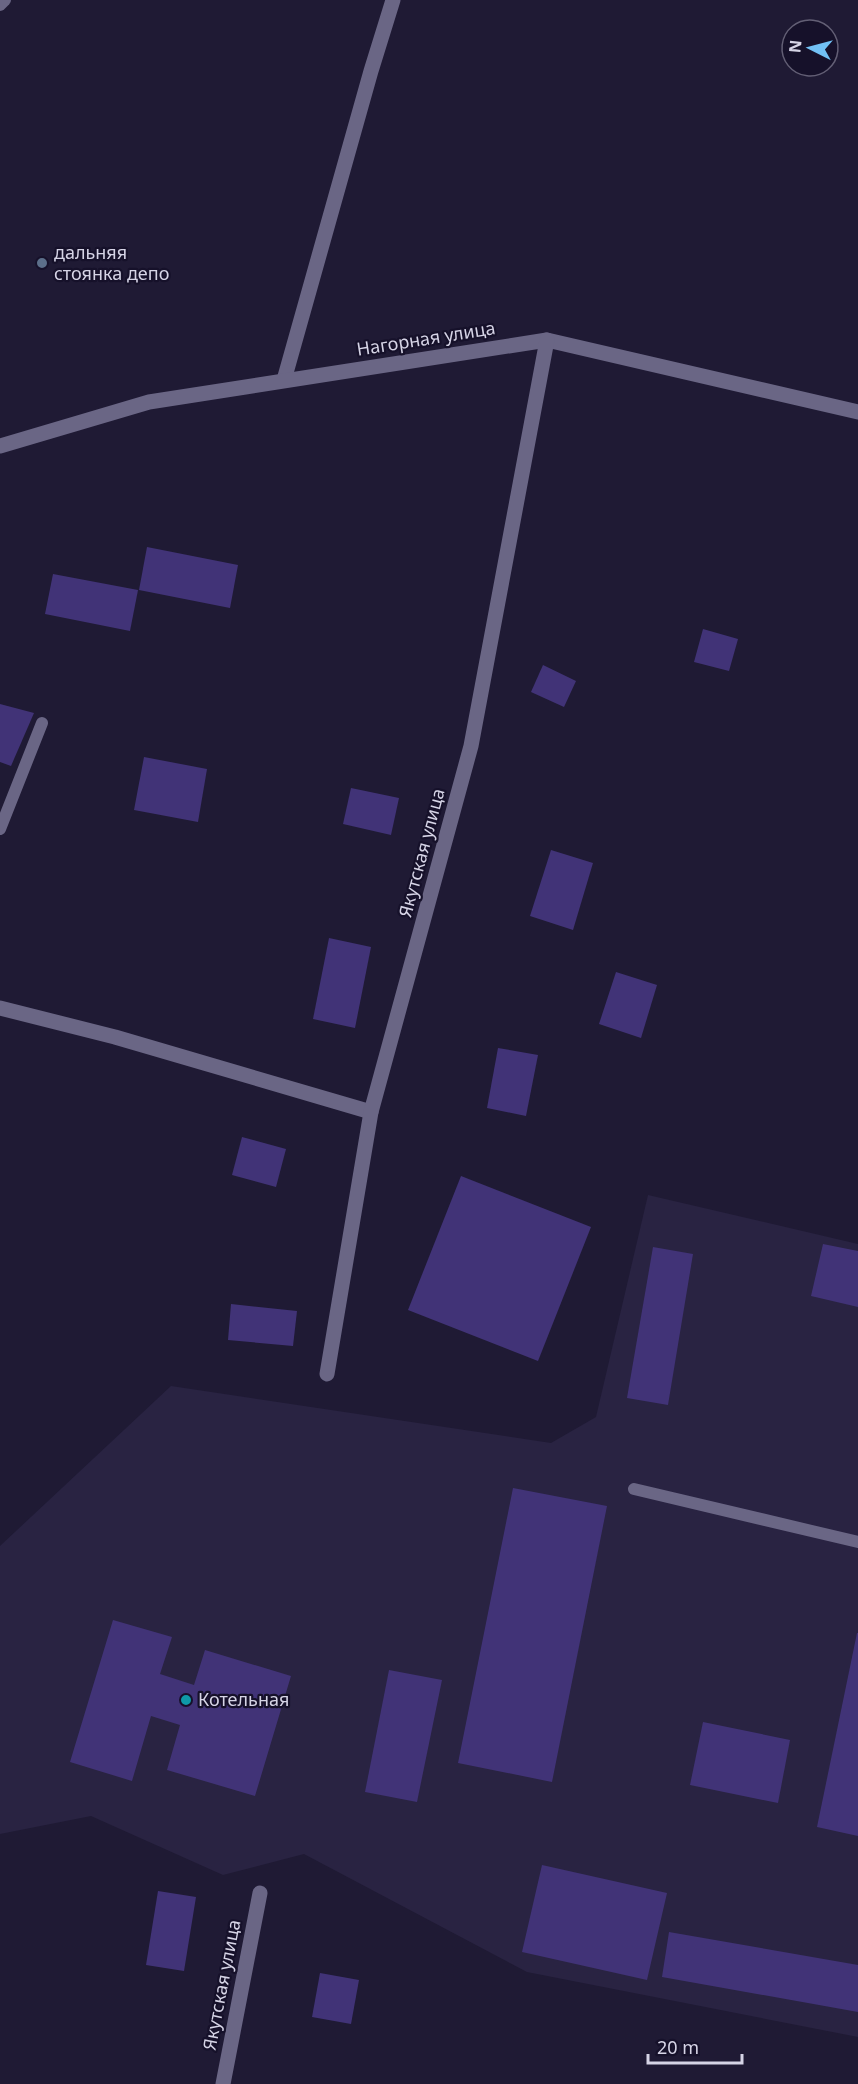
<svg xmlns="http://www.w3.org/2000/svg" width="858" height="2084" font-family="'Noto Sans',sans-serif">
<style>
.built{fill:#292342}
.building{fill:#413377}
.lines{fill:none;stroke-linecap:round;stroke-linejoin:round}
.lane{stroke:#6a6685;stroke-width:12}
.street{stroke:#6a6685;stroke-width:15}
.service-dot{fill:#5c6f8a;stroke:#16112a;stroke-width:2}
.culture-dot{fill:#0f9aa8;stroke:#16112a;stroke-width:2}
.labels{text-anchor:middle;stroke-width:4.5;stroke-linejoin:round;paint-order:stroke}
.poi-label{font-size:18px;fill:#d6d4e6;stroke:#16112a;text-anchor:start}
.street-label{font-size:18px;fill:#d6d4e6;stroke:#16112a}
</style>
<rect width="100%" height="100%" fill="#1f1a34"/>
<polygon class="built" points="648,1195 858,1244 858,2037 527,1972 304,1854 223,1875 91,1816 0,1834 0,1546 171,1386 551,1443 596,1417"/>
<g class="building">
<polygon points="147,547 238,565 230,608 139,590"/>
<polygon points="53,574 138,590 130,631 45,614"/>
<polygon points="703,629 738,639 729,671 694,662"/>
<polygon points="543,665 576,681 564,707 531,692"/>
<polygon points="0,704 34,713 11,766 0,762"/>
<polygon points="144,757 207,769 198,822 134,810"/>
<polygon points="351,788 399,798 391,835 343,824"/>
<polygon points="551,850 593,863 573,930 530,916"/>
<polygon points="329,938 371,947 355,1028 313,1019"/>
<polygon points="616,972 657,985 641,1038 599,1024"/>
<polygon points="498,1048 538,1055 526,1116 487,1108"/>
<polygon points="242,1137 286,1149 276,1187 232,1175"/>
<polygon points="461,1176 591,1227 538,1361 408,1310"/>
<polygon points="823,1244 858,1251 858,1307 811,1296"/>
<polygon points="653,1247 693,1254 668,1405 627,1398"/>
<polygon points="231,1304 297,1311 293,1346 228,1340"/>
<polygon points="513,1488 607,1506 552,1782 458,1763"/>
<polygon points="113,1620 172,1637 160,1674 194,1685 205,1650 291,1676 255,1796 167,1770 180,1725 151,1716 132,1781 70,1762"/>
<polygon points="857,1633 858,1633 858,1836 817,1827"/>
<polygon points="389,1670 442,1680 417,1802 365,1792"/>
<polygon points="703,1722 790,1740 778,1803 690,1785"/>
<polygon points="542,1865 667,1893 647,1980 522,1952"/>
<polygon points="158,1891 196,1897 184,1971 146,1965"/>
<polygon points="669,1932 858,1965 858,2012 662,1977"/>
<polygon points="320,1973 359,1980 351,2024 312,2017"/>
</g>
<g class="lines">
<g class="lane">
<polyline points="0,5 5,0"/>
<polyline points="0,829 42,723"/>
<polyline points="634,1489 858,1542"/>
</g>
<g class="street">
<polyline points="284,380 371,71 393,0"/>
<polyline points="0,446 149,402 547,340 858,412"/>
<polyline points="0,1008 115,1037 371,1112"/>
<polyline points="327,1374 371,1112 471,746 547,340"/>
<polyline points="223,2084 260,1893"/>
</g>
</g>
<circle class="service-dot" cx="42" cy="263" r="6"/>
<circle class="culture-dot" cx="186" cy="1700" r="6"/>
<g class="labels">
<g class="poi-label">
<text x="54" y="259">дальняя<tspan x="54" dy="21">стоянка депо</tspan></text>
<text x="198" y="1706">Котельная</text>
</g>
<g class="street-label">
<text transform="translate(426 339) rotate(-9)" y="6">Нагорная улица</text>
<text transform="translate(422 853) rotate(-75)" y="6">Якутская улица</text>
<text transform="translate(222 1985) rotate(-79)" y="6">Якутская улица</text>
</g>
</g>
<g transform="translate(810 48) rotate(276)"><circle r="28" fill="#16112a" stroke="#635f75" stroke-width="1.5"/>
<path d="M0-4.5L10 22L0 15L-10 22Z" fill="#72c1f5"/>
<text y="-9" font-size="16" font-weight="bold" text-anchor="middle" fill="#d6d4e6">N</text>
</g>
<path d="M648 2054v9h94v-9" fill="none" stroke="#d6d4e6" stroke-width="3"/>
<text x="657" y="2054" font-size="18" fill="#d6d4e6" stroke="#16112a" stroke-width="4.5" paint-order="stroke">20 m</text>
</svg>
